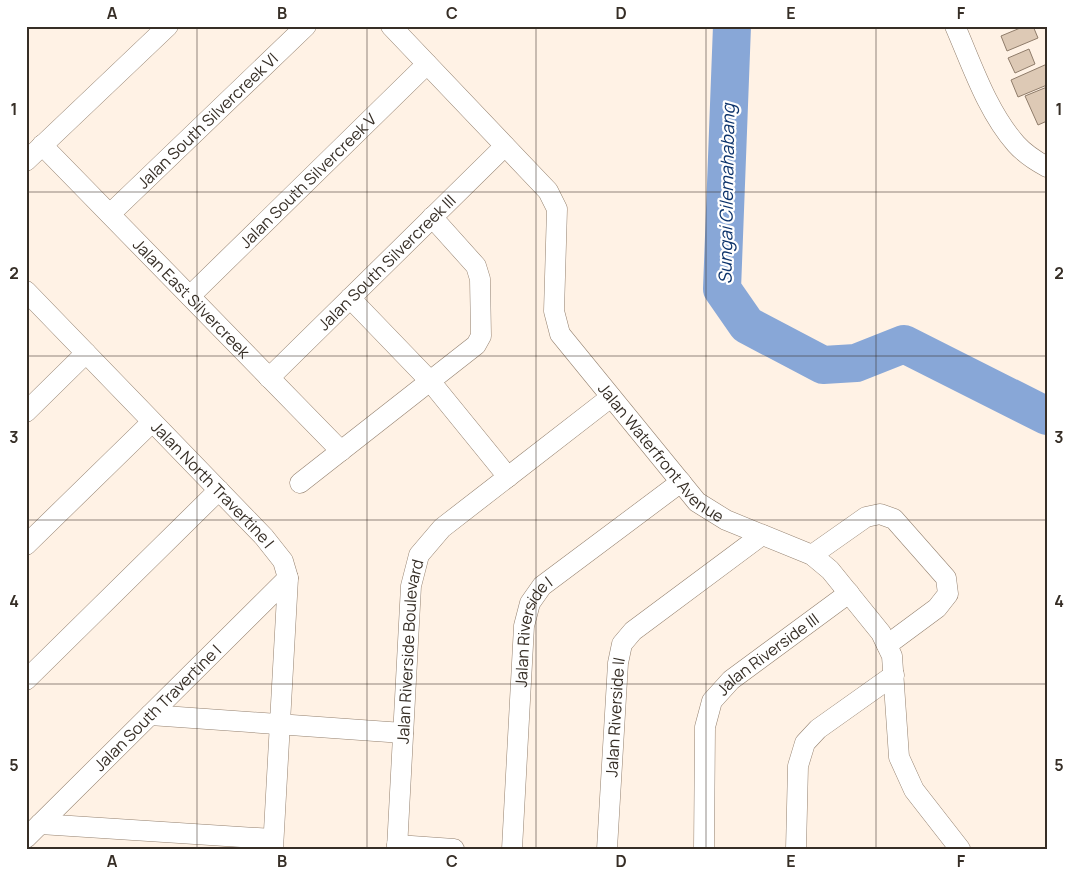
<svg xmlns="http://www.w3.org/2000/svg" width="1073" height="875" font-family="Manrope,sans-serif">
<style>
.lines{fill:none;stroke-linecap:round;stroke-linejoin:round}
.river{stroke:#88a7d7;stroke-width:38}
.building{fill:#ddc9b5;stroke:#8f7c6a}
.minor-casing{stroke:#94816f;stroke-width:21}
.minor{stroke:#fff;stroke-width:20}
.grid{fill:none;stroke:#362e26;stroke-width:1;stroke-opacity:0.55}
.labels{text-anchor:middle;stroke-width:4.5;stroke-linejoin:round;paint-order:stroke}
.street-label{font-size:16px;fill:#362e26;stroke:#fff}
.water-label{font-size:18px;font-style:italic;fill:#0c336b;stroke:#fff}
.neatline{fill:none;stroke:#362e26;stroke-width:2}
.grid-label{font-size:16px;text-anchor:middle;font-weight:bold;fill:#362e26}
</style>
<rect width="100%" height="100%" fill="#fff2e5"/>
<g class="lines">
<polyline class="river" points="732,26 722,289 747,325 823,365 856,363 904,344 1047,416"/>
</g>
<g class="building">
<polygon points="1025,26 1033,26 1038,38 1007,51 1001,36"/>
<polygon points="1029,49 1035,64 1015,73 1008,58"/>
<polygon points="1047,64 1047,85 1018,97 1011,80"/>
<polygon points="1047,87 1047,121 1038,125 1025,96"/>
</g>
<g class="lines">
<g class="minor-casing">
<g id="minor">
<path id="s1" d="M391,26L548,191L557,209L554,311L560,334L697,502L726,520L812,555L830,570L881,633L892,656L899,757L914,790L960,849"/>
<path d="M955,26C972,65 987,111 1016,144C1024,153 1036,161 1047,167"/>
<path id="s2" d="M42,145L341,451"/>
<polyline points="26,161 168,26"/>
<path id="s3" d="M110,214L306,26"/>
<path id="s4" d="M26,291L264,537L283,561L288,578L273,849"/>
<path id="s5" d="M190,296L427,64"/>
<polyline points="350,298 430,381 508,477"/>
<path id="s6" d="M269,378L505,146"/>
<polyline points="26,412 86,353"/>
<polyline points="300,483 476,345 481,336 480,279 476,266 432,217"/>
<polyline points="26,545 152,422"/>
<polyline points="812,555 866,517 880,514 894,519 946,578 948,594 937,608 887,645"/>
<polyline points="26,680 219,490"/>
<polyline points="150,715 403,733"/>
<polyline points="40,824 273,839"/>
<path id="s7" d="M26,838L288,578"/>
<polyline points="397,845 454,849"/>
<path id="s8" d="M397,849L411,586L419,555L442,528L611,397"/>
<path id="s9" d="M512,849L524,626L530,603L542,586L681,482"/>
<path id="s10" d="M607,849L618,663L622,644L633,631L762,535"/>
<path id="s11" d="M704,849L705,727L712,701L731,680L849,593"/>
<polyline points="796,849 798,766 805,743 818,729 894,675"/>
</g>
</g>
<use href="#minor" class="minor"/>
</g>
<path class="grid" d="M197,26V849M367,26V849M536,26V849M706,26V849M876,26V849M26,192H1047M26,356H1047M26,520H1047M26,684H1047"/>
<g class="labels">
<g class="street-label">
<text dy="6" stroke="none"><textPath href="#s3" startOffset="135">Jalan South Silvercreek VI</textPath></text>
<text dy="6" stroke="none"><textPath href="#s5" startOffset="165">Jalan South Silvercreek V</textPath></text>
<text dy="6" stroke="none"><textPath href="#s6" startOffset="165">Jalan South Silvercreek III</textPath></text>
<text dy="6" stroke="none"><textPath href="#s2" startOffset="214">Jalan East Silvercreek</textPath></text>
<text dy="6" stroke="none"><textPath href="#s1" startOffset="530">Jalan Waterfront Avenue</textPath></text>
<text dy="6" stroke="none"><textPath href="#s4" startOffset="269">Jalan North Travertine I</textPath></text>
<text dy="6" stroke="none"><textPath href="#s9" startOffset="220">Jalan Riverside I</textPath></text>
<text dy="6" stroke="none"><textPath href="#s8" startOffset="198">Jalan Riverside Boulevard</textPath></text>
<text dy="6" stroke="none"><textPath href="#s11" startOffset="222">Jalan Riverside III</textPath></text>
<text dy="6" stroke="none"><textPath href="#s7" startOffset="185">Jalan South Travertine I</textPath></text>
<text dy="6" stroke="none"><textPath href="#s10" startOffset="132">Jalan Riverside II</textPath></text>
</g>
<g class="water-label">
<text transform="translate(727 194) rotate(-89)" y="6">Sungai Cilemahabang</text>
</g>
</g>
<rect width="1073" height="875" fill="none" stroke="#ffffff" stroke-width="55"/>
<rect x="28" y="28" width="1018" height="820" class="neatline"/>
<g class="grid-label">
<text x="112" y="19">A</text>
<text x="282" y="19">B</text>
<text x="452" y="19">C</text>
<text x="621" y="19">D</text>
<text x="791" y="19">E</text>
<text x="961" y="19">F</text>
<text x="14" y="115">1</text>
<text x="1059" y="115">1</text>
<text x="14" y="279">2</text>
<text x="1059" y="279">2</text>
<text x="14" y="443">3</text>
<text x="1059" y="443">3</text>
<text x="14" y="607">4</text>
<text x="1059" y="607">4</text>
<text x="14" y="771">5</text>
<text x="1059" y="771">5</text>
<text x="112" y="867">A</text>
<text x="282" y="867">B</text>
<text x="452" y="867">C</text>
<text x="621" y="867">D</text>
<text x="791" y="867">E</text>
<text x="961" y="867">F</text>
</g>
</svg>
